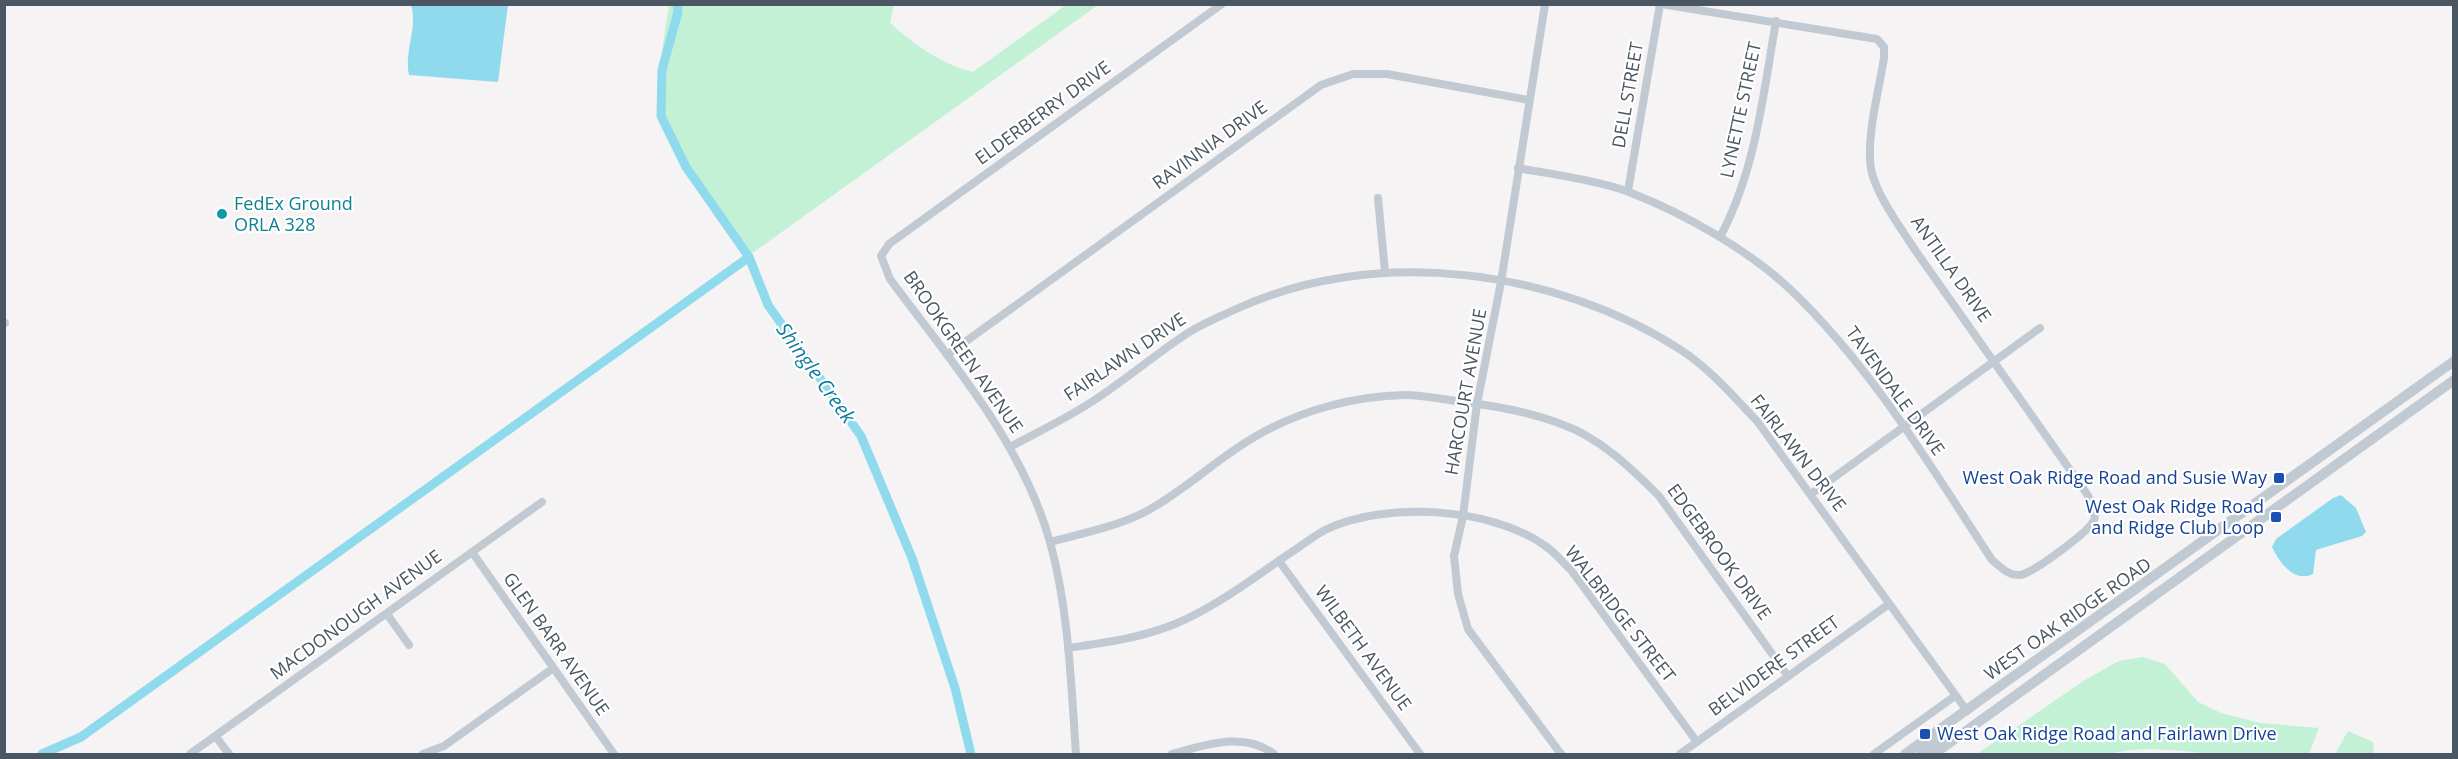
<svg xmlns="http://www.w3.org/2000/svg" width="2458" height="759" font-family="'Open Sans',sans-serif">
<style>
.green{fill:#c3f1d5}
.water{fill:#90daee}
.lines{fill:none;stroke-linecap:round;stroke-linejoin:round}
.canal{stroke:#90daee;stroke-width:9}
.minor{stroke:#c1cad2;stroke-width:8}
.tertiary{stroke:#c1cad2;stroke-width:10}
.culture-dot{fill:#0f9aa8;stroke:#fff;stroke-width:2}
.transit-dot{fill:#1a4fb4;stroke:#fff;stroke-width:2}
.labels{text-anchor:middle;stroke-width:4.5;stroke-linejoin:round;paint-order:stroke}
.street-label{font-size:18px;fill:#4a5661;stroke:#fff}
.culture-label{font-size:18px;fill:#0d838f;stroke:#fff;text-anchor:start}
.transit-label{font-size:18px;fill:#164399;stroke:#fff;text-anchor:end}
.water-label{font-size:20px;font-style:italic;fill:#0c7c9b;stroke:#fff}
</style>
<rect width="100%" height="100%" fill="#f5f3f3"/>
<g class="green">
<path d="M669,5H894L890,23C915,45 941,64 973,72L1066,5H1098L747,257C721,218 668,155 661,110C656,74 664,40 669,5Z"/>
<path d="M2143,657L2165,664L2198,702L2221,713L2260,723L2319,728L2309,754C2278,755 2245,757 2215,754C2178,751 2145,745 2108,754H1977L2085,680L2119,661Z"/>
<polygon points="2348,731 2373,742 2374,754 2335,754"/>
</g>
<g class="water">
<path d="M411,5H508L498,82L409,75C404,51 418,28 411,5Z"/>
<path d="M2341,495L2356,508L2366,532L2362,536L2316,550L2313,574C2294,583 2279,562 2272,547L2276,539L2333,498Z"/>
</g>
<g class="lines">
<g class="canal">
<polyline points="677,4 678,12 662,70 661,116 686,167 749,257 768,305 861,436 912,558 955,688 971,754"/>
<polyline points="42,754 81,737 749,257"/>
</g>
<g class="minor">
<polyline points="1545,4 1501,282 1477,404 1463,516 1454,556 1458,594 1468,629 1561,754"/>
<path d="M1518,168C1550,174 1601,181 1629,192C1685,214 1749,250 1792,291C1873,369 1931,467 1992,560C2001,567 2008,576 2020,575C2033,573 2089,532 2094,520C2097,512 2091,502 2087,494L1915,250C1901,228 1876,195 1871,169C1866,137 1879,90 1884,58V47L1877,39L1661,4"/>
<polyline points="1628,191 1660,4"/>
<polyline points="1378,198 1385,272"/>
<path d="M1720,237C1756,170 1763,95 1776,21"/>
<polyline points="4,323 5,323"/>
<polyline points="947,355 1321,85 1353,74 1387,74 1529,100"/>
<path d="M1010,447C1038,432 1067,418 1093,401C1124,381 1152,357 1182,337C1197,326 1217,318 1234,310C1373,245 1554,268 1681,350C1710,369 1733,396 1757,421L1967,711"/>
<polyline points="1811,494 2040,328"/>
<path d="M1050,542C1082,533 1116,527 1145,512C1185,491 1218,457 1258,435C1302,410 1354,396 1405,395C1424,395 1445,400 1464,402C1496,406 1530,412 1561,424C1599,437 1631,468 1659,496L1788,676"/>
<polyline points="472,552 614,754"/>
<polyline points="1279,561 1420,754"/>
<polyline points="387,614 409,645"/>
<path d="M1068,648C1103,643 1141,638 1175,624C1215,607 1251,580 1287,555C1300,547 1312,537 1325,530C1384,501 1490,507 1544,545C1554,551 1562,562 1571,570L1697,742"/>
<polyline points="216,737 229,754"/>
<polyline points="190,754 542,502"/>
<polyline points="423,754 444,746 552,669"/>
<path d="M1076,754C1071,684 1069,611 1050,542C1022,442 950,360 890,279L881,256L889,244L1222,4"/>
<path d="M1172,754C1206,745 1244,731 1274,754"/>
<polyline points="1680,754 1889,604"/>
<polyline points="1874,754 1955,696"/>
</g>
<g class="tertiary">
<polyline points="1905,754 2454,361"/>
<polyline points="1921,754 1944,738"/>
<polyline points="1934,754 2454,380"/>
</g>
</g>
<circle class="culture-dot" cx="222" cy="214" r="6"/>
<g class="transit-dot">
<rect x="2273" y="472" width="12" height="12" rx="3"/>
<rect x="2270" y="511" width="12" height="12" rx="3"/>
<rect x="1919" y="728" width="12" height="12" rx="3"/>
</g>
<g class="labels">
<g class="street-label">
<text transform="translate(1628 95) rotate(-80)" y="6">DELL STREET</text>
<text transform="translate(1741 110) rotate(-78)" y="6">LYNETTE STREET</text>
<text transform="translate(1043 113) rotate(-36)" y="6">ELDERBERRY DRIVE</text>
<text transform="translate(1210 145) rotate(-36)" y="6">RAVINNIA DRIVE</text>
<text transform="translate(1951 269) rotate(55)" y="6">ANTILLA DRIVE</text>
<text transform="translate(963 352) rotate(55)" y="6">BROOKGREEN AVENUE</text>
<text transform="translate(1125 357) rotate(-34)" y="6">FAIRLAWN DRIVE</text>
<text transform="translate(1895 391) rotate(54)" y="6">TAVENDALE DRIVE</text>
<text transform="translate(1466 392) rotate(-80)" y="6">HARCOURT AVENUE</text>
<text transform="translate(1798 453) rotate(52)" y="6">FAIRLAWN DRIVE</text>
<text transform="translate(1719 552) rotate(54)" y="6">EDGEBROOK DRIVE</text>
<text transform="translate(1620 614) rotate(52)" y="6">WALBRIDGE STREET</text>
<text transform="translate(356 615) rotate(-36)" y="6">MACDONOUGH AVENUE</text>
<text transform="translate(2068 619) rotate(-35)" y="6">WEST OAK RIDGE ROAD</text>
<text transform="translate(556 644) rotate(55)" y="6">GLEN BARR AVENUE</text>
<text transform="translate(1363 648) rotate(54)" y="6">WILBETH AVENUE</text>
<text transform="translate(1774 666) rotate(-36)" y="6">BELVIDERE STREET</text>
</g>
<g class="culture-label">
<text x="234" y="210">FedEx Ground<tspan x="234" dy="21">ORLA 328</tspan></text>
</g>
<g class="transit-label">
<text x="2267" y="484">West Oak Ridge Road and Susie Way</text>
<text x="2264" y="513">West Oak Ridge Road<tspan x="2264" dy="21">and Ridge Club Loop</tspan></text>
<text x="1937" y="740" text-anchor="start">West Oak Ridge Road and Fairlawn Drive</text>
</g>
<g class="water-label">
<text transform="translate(816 373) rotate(54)" y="7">Shingle Creek</text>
</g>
</g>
<rect width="2458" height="759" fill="none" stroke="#4a5661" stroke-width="12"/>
</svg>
